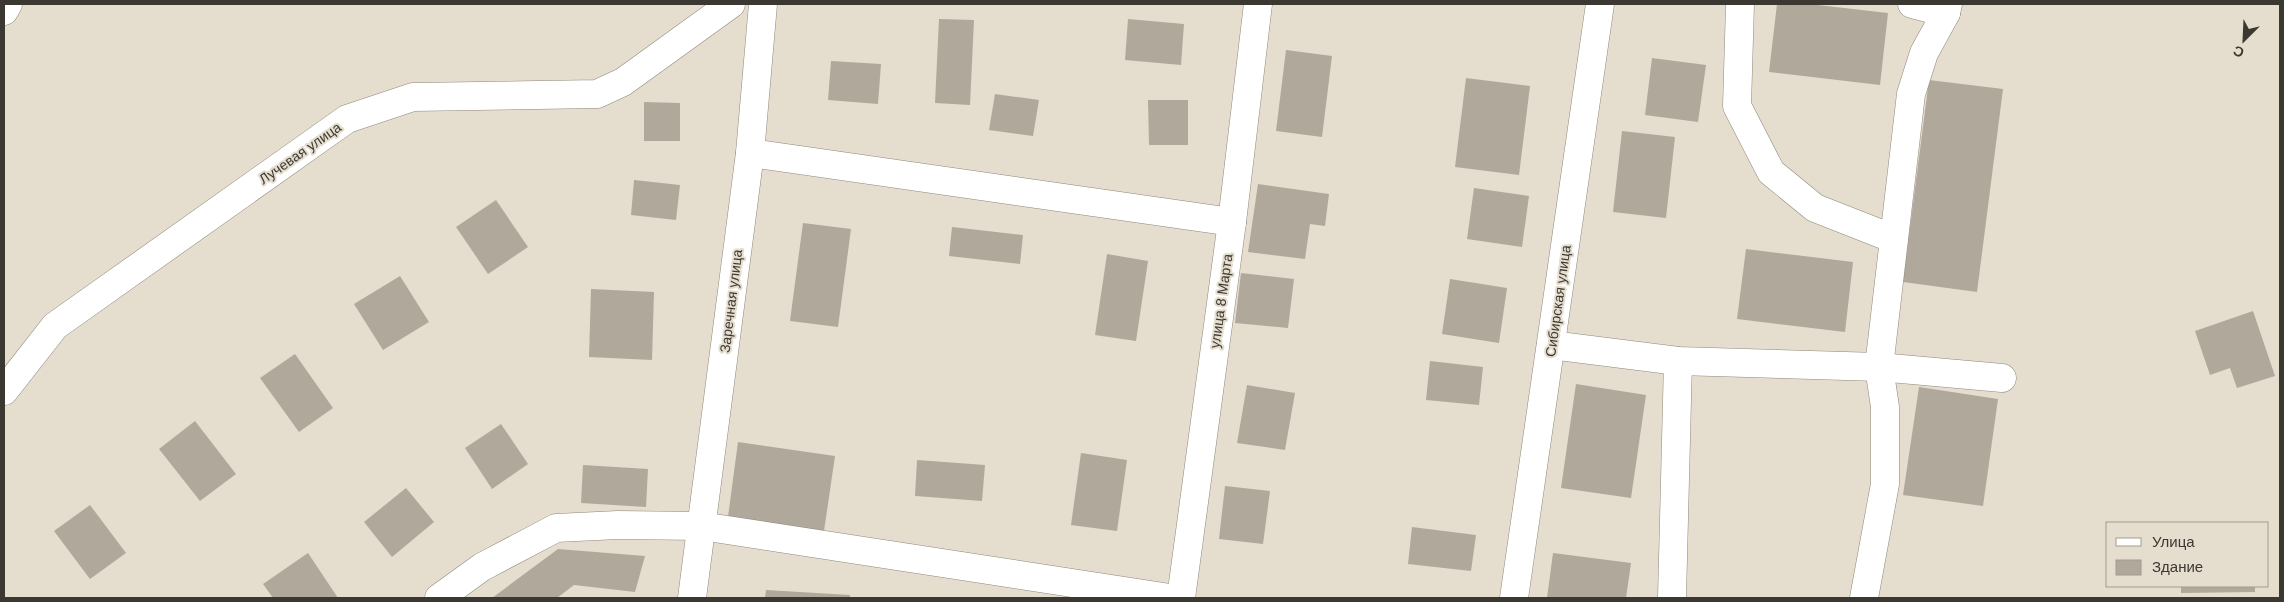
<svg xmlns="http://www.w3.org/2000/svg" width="2284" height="602" font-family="Helvetica,sans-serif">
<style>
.building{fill:#b0a99b}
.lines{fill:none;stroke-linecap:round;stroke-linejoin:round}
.minor-casing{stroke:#8f887a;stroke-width:29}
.minor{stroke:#fff;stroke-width:28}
.labels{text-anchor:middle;stroke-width:4;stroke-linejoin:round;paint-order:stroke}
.street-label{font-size:14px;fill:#3b3832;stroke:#e5ddce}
</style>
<rect width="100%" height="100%" fill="#e5ddce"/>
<g class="building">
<polygon points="1777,4 1809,4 1888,13 1880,85 1769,72"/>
<polygon points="939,19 974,20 970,105 935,103"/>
<polygon points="1128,19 1184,24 1181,65 1125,60"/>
<polygon points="1286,50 1332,56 1322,137 1276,131"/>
<polygon points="1652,58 1706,65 1698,122 1645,115"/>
<polygon points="831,61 881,64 878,104 828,100"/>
<polygon points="1466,78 1530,86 1519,175 1455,167"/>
<polygon points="1929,80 2003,89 1977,292 1903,282"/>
<polygon points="995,94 1039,100 1033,136 989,130"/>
<polygon points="1148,100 1188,100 1188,145 1149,145"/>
<polygon points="644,102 680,103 680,141 644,141"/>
<polygon points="1622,131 1675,137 1666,218 1613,212"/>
<polygon points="634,180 680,185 676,220 631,215"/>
<polygon points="1258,184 1329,194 1325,226 1310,224 1305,259 1248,252"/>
<polygon points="1474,188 1529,196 1522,247 1467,239"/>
<polygon points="496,200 528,247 488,274 456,227"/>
<polygon points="803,223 851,229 838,327 790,321"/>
<polygon points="952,227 1023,235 1020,264 949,256"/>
<polygon points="1746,249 1853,262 1845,332 1737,319"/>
<polygon points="1107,254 1148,261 1136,341 1095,335"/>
<polygon points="1241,273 1294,279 1288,328 1235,323"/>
<polygon points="400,276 429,322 383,350 354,304"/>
<polygon points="1450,279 1507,288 1499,343 1442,334"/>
<polygon points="591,289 654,292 652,360 589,357"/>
<polygon points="2253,311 2275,376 2237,388 2230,368 2210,375 2195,331"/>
<polygon points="295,354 333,408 299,432 260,378"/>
<polygon points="1430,361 1483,367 1479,405 1426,400"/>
<polygon points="1576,384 1646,395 1631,498 1561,488"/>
<polygon points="1247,385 1295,393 1285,450 1237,443"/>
<polygon points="1919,387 1998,399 1983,506 1903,495"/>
<polygon points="195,421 236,474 200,501 159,449"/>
<polygon points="501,424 528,464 492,489 465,448"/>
<polygon points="738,442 835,456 824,531 728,517"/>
<polygon points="1081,453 1127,460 1117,531 1071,525"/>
<polygon points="917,460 985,465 982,501 915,496"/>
<polygon points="583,465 648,469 646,507 581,503"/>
<polygon points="1225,486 1270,491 1263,544 1219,539"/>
<polygon points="406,488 434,522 392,557 364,522"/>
<polygon points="90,505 126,553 90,579 54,531"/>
<polygon points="1412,527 1476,535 1471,571 1408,564"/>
<polygon points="558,549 645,556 635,592 574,585 557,598 492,598"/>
<polygon points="308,553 338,598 273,598 263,584"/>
<polygon points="1553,553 1631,563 1626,598 1547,598"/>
<polygon points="2181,586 2255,586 2255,592 2181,593"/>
<polygon points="766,590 850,595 850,598 765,598"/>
</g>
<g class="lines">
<g class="minor-casing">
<g id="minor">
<polyline points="1740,4 1737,106 1771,172 1815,208 1894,239"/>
<polyline points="1912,4 1946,13"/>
<polyline points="4,11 8,4"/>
<polyline points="750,153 1232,222"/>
<polyline points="1551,345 1678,361 1879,367 2002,378"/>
<polyline points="4,391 55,326 347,119 413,97 597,94 623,82 731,4"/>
<polyline points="439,598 482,567 556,528 618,525 701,526 1170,598"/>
<polyline points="692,598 750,153 763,4"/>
<polyline points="1181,598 1232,222 1258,4"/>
<polyline points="1514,598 1600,4"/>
<polyline points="1672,598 1678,361"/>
<polyline points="1864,598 1885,484 1885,407 1879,367 1911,94 1924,53 1946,13 1948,4"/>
</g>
</g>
<use href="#minor" class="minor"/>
</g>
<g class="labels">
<g class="street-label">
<text transform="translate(300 153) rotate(-35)" y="5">Лучевая улица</text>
<text transform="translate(731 301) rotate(-83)" y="5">Заречная улица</text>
<text transform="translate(1221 301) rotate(-82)" y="5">улица 8 Марта</text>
<text transform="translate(1558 301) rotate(-82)" y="5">Сибирская улица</text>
</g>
</g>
<rect width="2284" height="602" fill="none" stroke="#3b3832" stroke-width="10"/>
<rect x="2106" y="522" width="162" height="65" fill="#e5ddce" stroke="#a19b90"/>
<rect x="2116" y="538" width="25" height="8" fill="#ffffff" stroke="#a19b90"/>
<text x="2152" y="547" font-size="15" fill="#3b3832">Улица</text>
<rect x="2116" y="560" width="25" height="15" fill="#b0a99b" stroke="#a19b90"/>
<text x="2152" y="572" font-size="15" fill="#3b3832">Здание</text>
<g transform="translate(2244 40) rotate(204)" stroke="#e5ddce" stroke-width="4" paint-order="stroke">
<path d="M0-4L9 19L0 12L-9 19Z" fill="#3b3832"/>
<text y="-8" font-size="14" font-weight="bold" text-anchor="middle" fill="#3b3832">С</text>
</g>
</svg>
